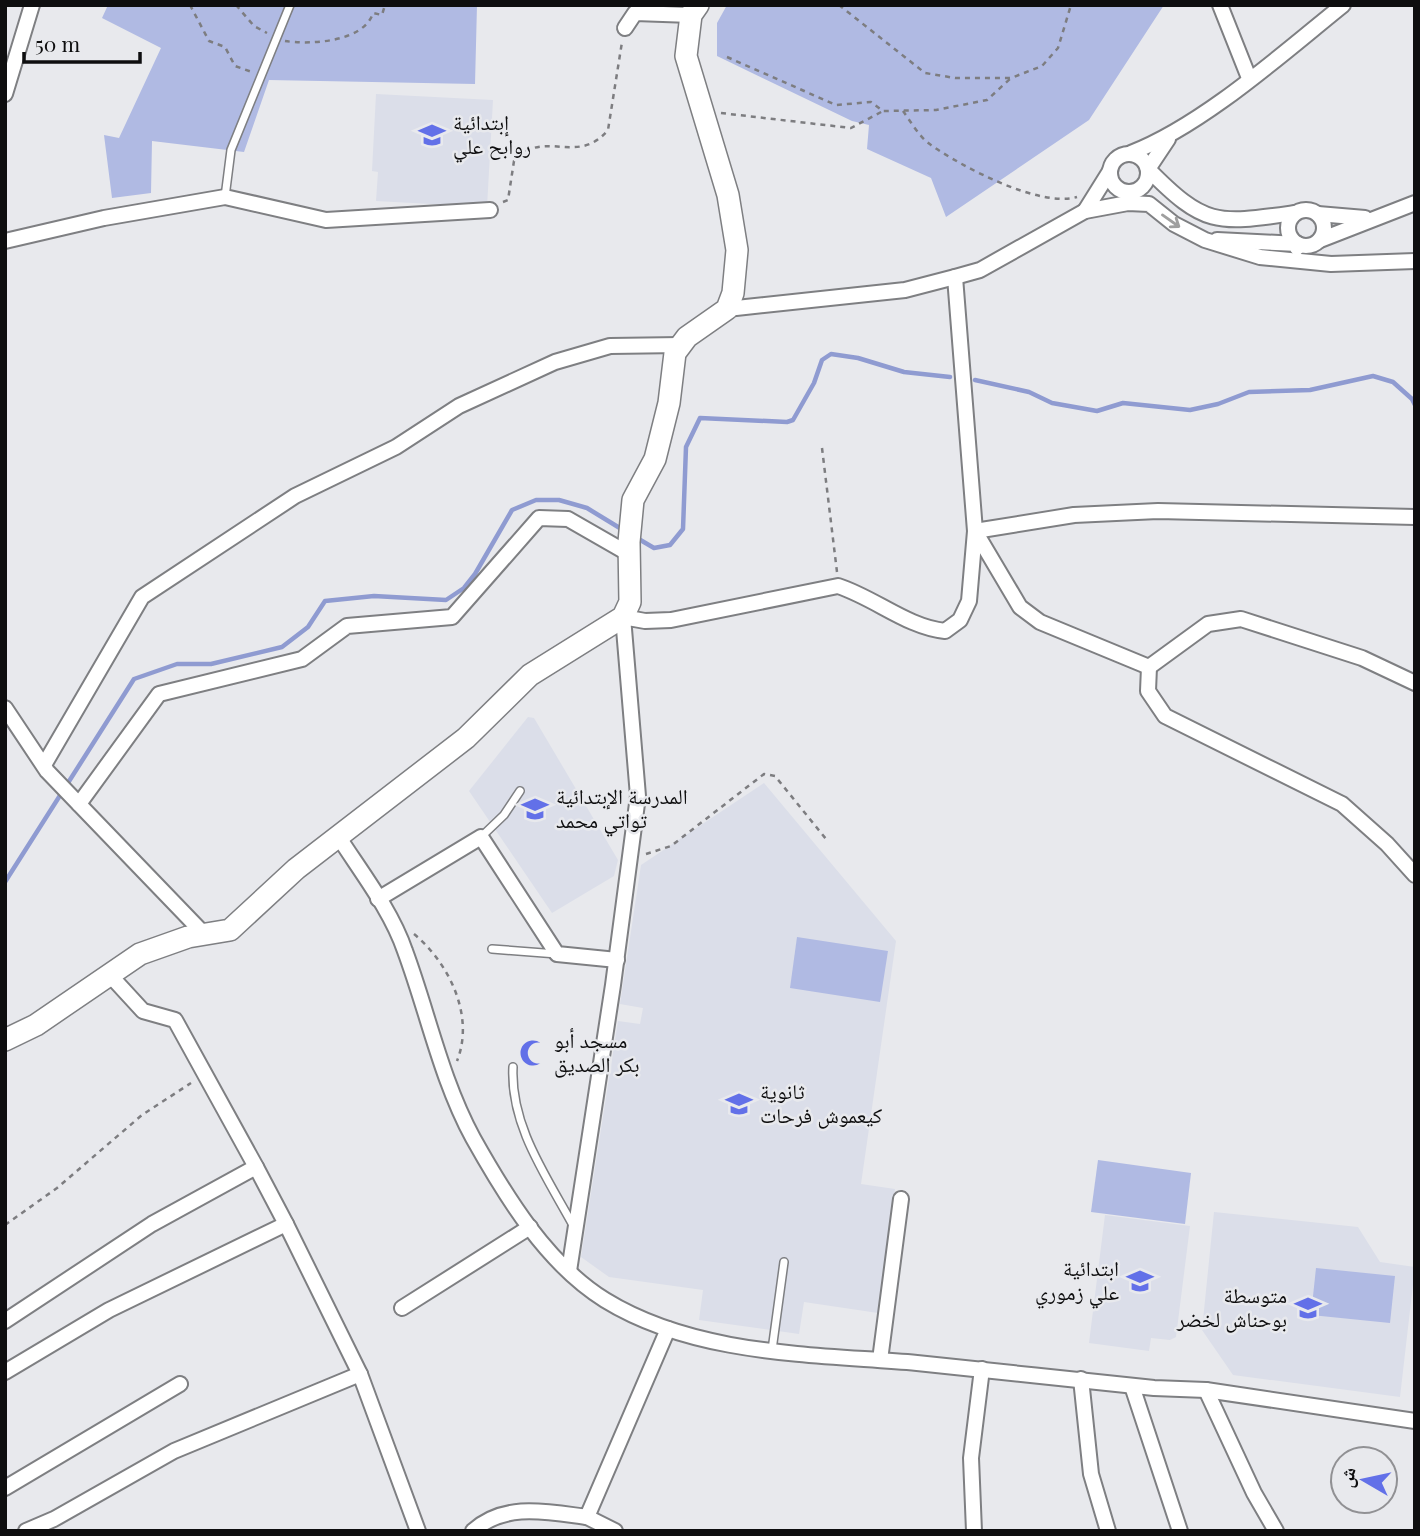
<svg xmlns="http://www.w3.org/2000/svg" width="1420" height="1536" font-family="'Playfair Display','Noto Naskh Arabic',serif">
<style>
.built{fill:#dbdee9}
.green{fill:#b0bae3}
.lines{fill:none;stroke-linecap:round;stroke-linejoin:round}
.stream{stroke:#8f9bd1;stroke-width:4.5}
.service-casing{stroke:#7e7f82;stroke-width:10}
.minor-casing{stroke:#7e7f82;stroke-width:18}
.secondary-casing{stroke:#7e7f82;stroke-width:24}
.path{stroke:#7d7d80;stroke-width:2.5;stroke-dasharray:5 5;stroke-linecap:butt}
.service{stroke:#fff;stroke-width:7}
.minor{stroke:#fff;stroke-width:14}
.secondary{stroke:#fff;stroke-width:21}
.oneway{stroke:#9f9f9f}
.labels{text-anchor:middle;stroke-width:5;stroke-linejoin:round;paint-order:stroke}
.poi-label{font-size:21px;fill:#0e0e0f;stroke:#e8e9ed;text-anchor:start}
</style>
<rect width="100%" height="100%" fill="#e8e9ed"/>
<g class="built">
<polygon points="376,94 493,100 487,207 376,201 378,172 372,171"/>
<polygon points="528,717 534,718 618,860 614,876 552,913 469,791"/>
<polygon points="764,783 896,941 861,1184 895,1189 878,1313 804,1302 799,1334 699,1320 703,1290 609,1277 581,1257 618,1021 640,1024 643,1008 620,1004 641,865"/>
<polygon points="1214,1212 1358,1227 1380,1262 1415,1267 1400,1397 1233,1375 1202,1330"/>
<polygon points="1105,1215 1190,1226 1176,1337 1170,1340 1151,1338 1149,1351 1089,1343"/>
</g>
<g class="green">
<polygon points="108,5 477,5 475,84 269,80 244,152 152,141 151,193 112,198 104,135 119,138 161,48 102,18"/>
<polygon points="727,5 1164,5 1089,120 946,217 931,178 867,149 869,125 852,121 717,56 717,23"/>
<polygon points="797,937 888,951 880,1002 790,988"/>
<polygon points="1098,1160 1191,1173 1185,1224 1091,1212"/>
<polygon points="1316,1268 1395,1276 1390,1323 1311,1315"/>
</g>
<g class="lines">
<g class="stream">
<polyline points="975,380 1029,392 1052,403 1097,411 1123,403 1190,410 1218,404 1249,392 1310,390 1373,376 1393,382 1412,399 1415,405"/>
<polyline points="637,538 654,548 670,545 683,529 686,447 700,418 787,422 793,420 814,383 822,360 831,354 858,358 904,372 950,377"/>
<polyline points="5,882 134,679 177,664 211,664 282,647 308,627 325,601 374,596 446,600 464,588 475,574 512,510 536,500 559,500 587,508 623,530"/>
</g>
<g class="service-casing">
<g id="service">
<polyline points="225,197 231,150 290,5"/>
<polyline points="481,837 504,815 520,791"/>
<polyline points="492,949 557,954"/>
<path d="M513,1067C510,1126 547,1177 574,1227"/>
<polyline points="772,1350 784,1262"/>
</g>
</g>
<g class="minor-casing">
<g id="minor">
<polyline points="1220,5 1249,78"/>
<polyline points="625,28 635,13 691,15"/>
<polyline points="5,94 32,5"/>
<path d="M1168,139L1148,169C1205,227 1217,224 1295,213"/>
<path d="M1131,153C1203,125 1282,54 1343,5"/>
<circle cx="1129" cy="173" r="19"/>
<circle cx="1306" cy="228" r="18"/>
<polyline points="1085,211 1110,171"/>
<polyline points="1318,214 1365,218"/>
<polyline points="1217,240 1298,244 1297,248"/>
<polyline points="1320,240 1415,203"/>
<polyline points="5,241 104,218 225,197 326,220 490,210"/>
<polyline points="727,309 905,290 955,277 980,270 1085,211 1128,203 1149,204 1174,224 1205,240 1260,257 1331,264 1415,261"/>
<polyline points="975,531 1074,515 1158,511 1415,517"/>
<polyline points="975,531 1020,607 1040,622 1149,667"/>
<polyline points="1149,667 1148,691 1165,716 1342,804 1387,844 1415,875"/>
<polyline points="1149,667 1208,624 1241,619 1362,658 1415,683"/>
<polyline points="5,708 47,771 204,934"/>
<polyline points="44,765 142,597 295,496 396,447 459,406 555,362 610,346 681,345"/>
<polyline points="79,804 159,694 302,659 347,626 452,617 539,518 568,519 629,554"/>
<path d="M338,836C361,872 391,910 405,951C428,1013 441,1079 473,1138C506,1197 547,1264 605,1300C696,1356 814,1354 917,1363C996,1371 1075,1380 1154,1388L1206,1390L1415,1421"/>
<polyline points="378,899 481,837 557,954 617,960"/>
<polyline points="286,1224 360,1374 418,1531"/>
<path d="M569,1271L613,985L638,796L623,617L645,621L671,620L838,586C875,598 907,627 945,631L960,620L969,601L975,531L955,277"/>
<polyline points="402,1308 530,1227"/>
<polyline points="5,1321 152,1224 256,1167 175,1020 143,1011 109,974"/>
<polyline points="880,1360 901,1199"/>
<polyline points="5,1372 109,1310 286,1224 256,1167"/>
<polyline points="1081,1379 1091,1474 1108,1531"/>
<polyline points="1132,1386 1180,1531"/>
<polyline points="1206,1390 1254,1493 1276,1531"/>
<polyline points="5,1488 180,1384"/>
<polyline points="587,1517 615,1531"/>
<polyline points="26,1531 54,1519 174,1451 360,1374"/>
<path d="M473,1531C505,1502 548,1512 587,1517L668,1329"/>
<polyline points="974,1531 971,1458 982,1369"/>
</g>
</g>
<g class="secondary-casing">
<polyline id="secondary" points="5,1040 36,1025 140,954 188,937 230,930 296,869 466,738 530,675 623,617 630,602 629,542 633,500 655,459 669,403 675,353 687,337 727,309 733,293 737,250 728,195 686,56 691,15 698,5"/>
</g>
<g class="path">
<polyline points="190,5 209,41 225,47 235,66 252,72"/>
<polyline points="236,5 254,26 267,33"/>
<polyline points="839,5 925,73 955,78 1011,78 1042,66 1058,48 1071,5"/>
<path d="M285,41C310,45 364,42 373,13L382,15L385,5"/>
<polyline points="727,57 836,105 871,102 883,111 936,110 987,100 1011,78"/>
<path d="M903,111C911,122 920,138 931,145C962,167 1040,208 1077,197"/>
<polyline points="721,113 851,128 883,111"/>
<path d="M503,202L508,200L514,161C518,158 523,151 528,150C555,138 582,161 608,130L622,42"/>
<polyline points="822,448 837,572"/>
<polyline points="646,854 671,846 764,774 775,776 826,839"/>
<path d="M414,934C449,963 475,1016 457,1061"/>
<polyline points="5,1225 57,1188 142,1115 191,1083"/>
</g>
<use href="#service" class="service"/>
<use href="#minor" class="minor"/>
<use href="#secondary" class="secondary"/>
</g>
<defs><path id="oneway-shaft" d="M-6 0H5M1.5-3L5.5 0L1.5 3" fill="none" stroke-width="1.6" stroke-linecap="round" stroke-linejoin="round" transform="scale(1.75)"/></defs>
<use class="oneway" href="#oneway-shaft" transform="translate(1171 221) rotate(35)"/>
<defs>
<g id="school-bare" transform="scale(2.1)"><path d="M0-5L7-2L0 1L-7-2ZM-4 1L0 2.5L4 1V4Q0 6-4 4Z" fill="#6270e8" stroke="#e8e9ed" stroke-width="2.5" paint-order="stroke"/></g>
<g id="mosque-bare" transform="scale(2.1)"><path d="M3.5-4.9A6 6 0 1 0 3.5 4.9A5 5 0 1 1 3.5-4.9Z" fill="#6270e8" stroke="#e8e9ed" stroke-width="2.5" paint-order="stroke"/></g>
</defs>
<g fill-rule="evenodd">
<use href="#school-bare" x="432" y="135"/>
<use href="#school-bare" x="535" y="809"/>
<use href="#mosque-bare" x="533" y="1053"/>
<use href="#school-bare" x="739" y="1104"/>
<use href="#school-bare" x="1140" y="1281"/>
<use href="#school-bare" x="1308" y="1308"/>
</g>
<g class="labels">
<g class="poi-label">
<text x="453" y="130">إبتدائية<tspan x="453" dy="24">روابح علي</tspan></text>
<text x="556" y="804">المدرسة الإبتدائية<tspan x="556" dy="24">تواتي محمد</tspan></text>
<text x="554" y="1048">مسجد أبو<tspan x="554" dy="24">بكر الصديق</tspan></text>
<text x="760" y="1099">ثانوية<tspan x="760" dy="24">كيعموش فرحات</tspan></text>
<text x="1119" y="1276" text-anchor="end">ابتدائية<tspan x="1119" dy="24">علي زموري</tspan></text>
<text x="1287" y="1303" text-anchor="end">متوسطة<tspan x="1287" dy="24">بوحناش لخضر</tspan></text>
</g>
</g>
<rect width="1420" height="1536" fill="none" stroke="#0e0e0f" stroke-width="14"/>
<g transform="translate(1364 1480) rotate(279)"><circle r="33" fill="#e8e9ed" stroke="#919194" stroke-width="2"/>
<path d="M0-5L12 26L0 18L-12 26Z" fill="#6270e8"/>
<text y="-10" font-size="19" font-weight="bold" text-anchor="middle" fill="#0e0e0f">ش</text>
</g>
<path d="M24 52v10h116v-10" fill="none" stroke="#0e0e0f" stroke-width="3.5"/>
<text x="35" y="52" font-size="21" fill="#0e0e0f" stroke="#e8e9ed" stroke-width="5" paint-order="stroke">50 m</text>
</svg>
